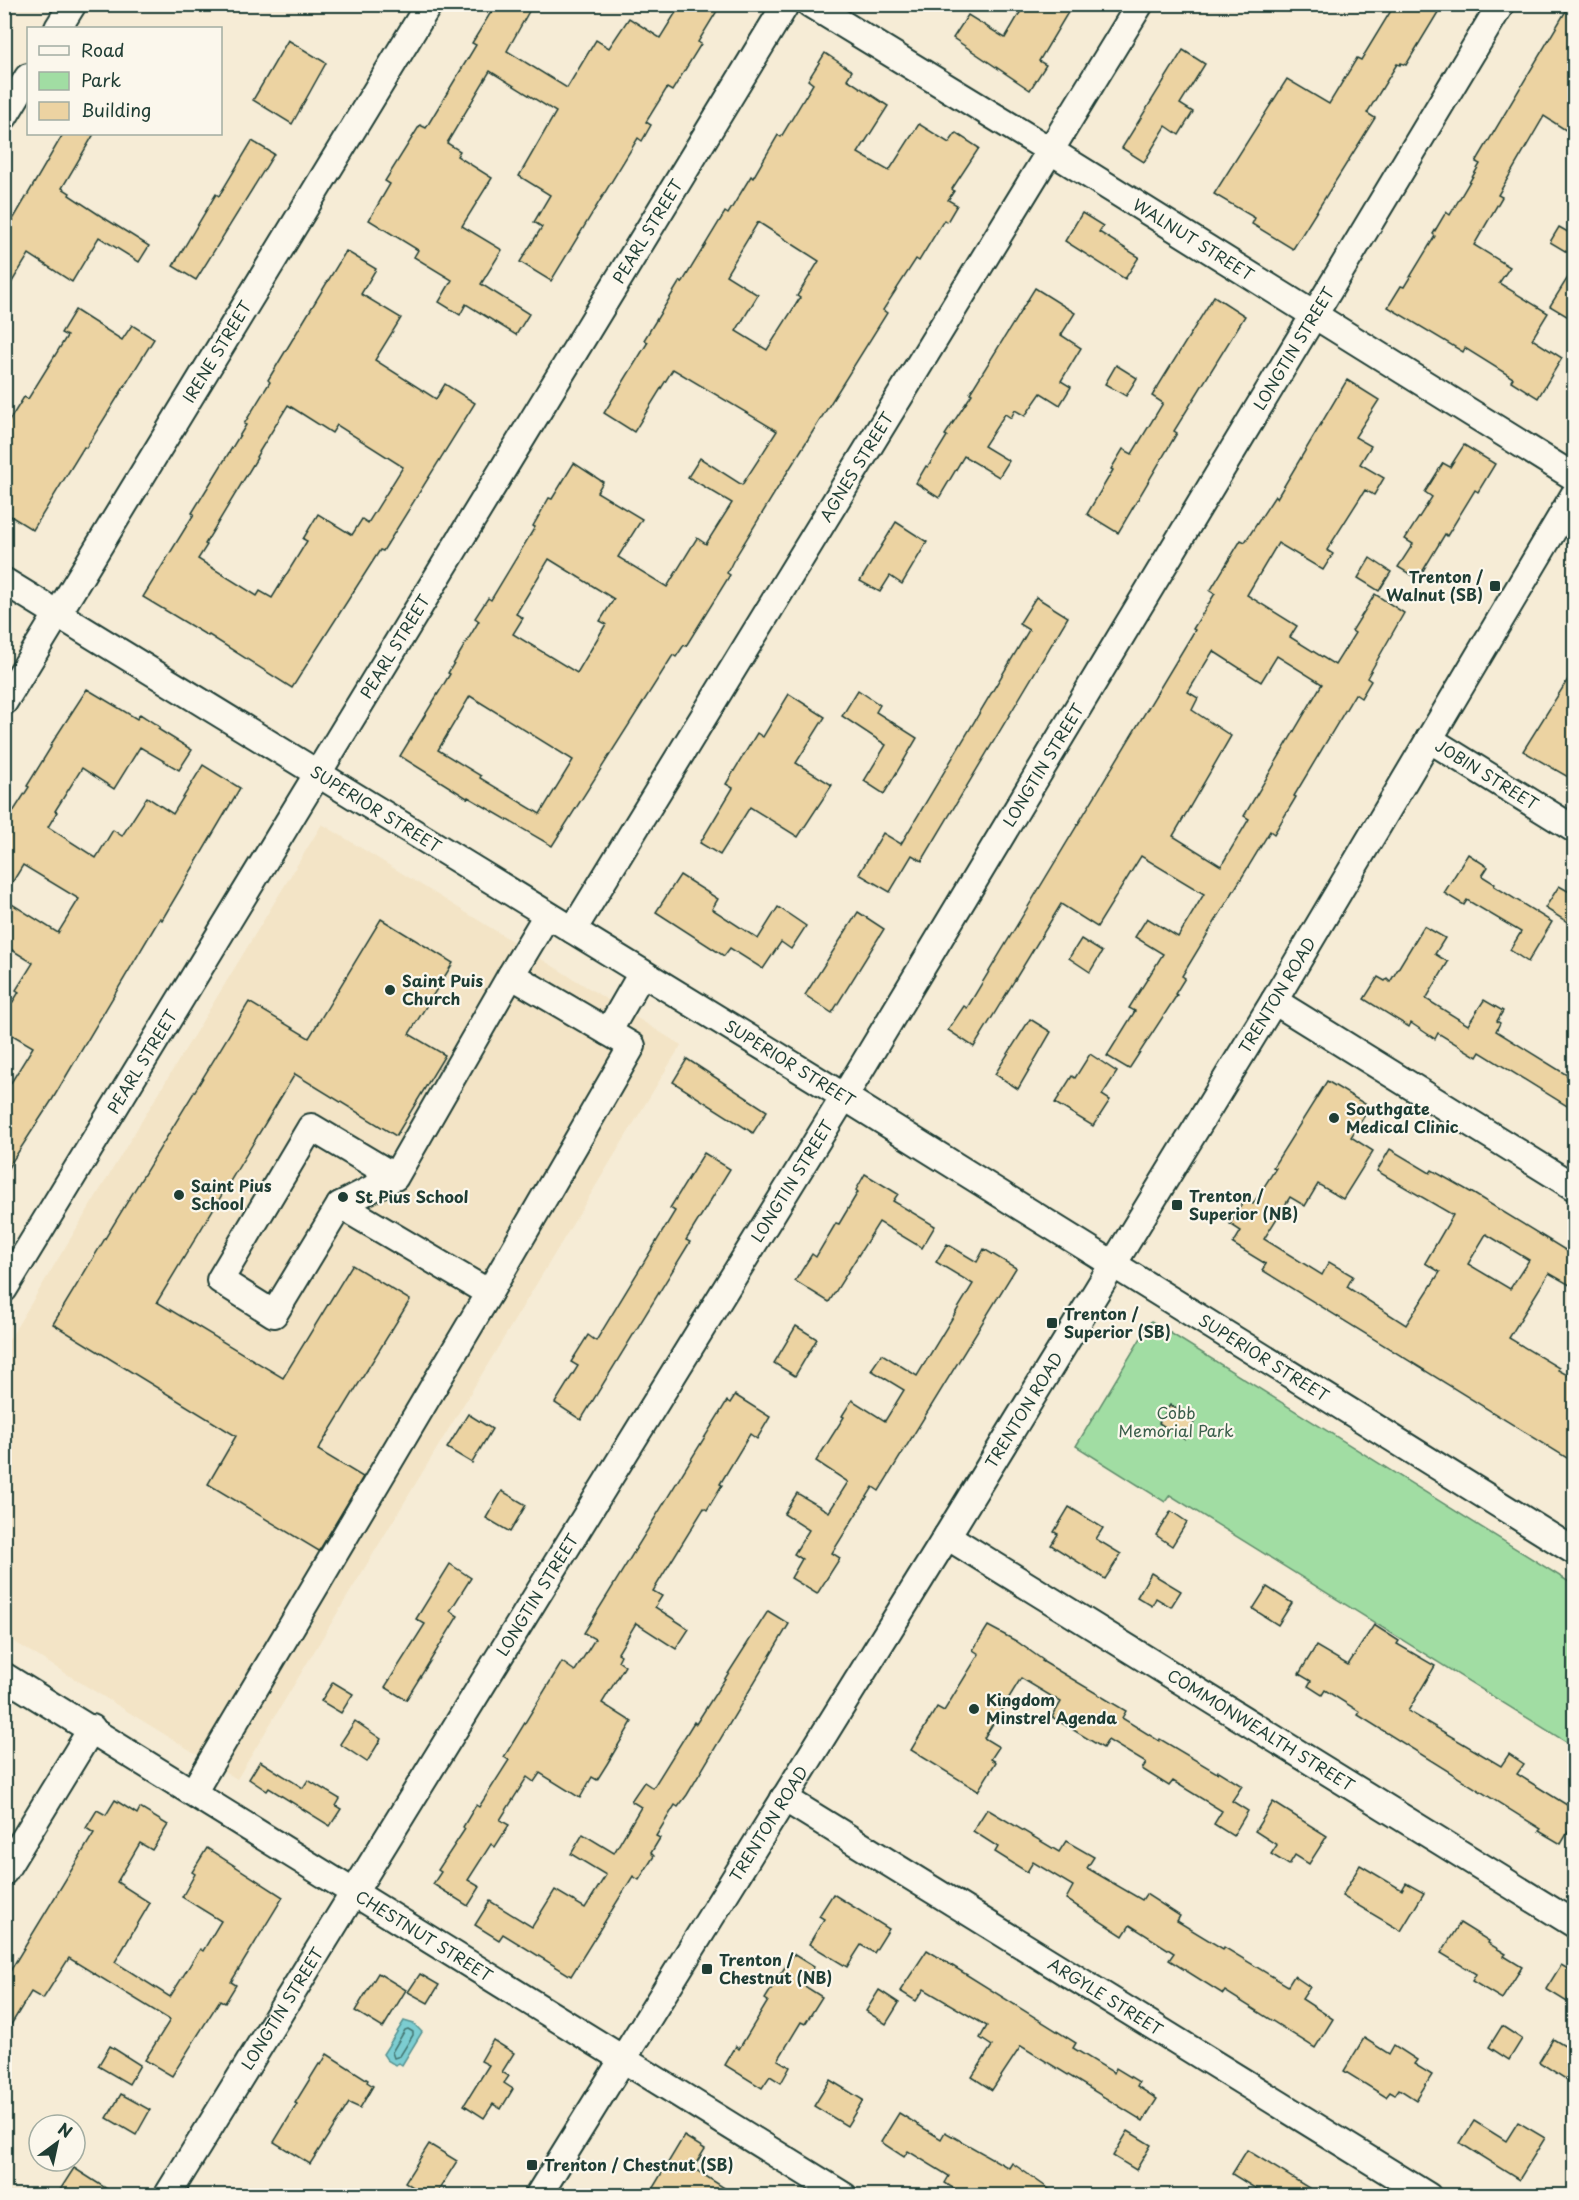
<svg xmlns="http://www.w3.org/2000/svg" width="1579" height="2200" font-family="'Playpen Sans',sans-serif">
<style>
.built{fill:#f3e4c6}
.green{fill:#a1dda3;stroke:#608d6c;stroke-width:1.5}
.water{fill:#7bcdd1;stroke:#569392;stroke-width:1.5}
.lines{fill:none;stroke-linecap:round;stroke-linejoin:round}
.shore{stroke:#447773;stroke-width:1.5}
.building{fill:#ecd3a2;stroke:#1f3d34;stroke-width:1.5;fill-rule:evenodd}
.minor-casing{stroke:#1f3d34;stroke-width:30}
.minor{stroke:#fbf7ec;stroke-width:26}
.poi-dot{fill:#1f3d34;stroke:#fbf7ec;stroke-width:2}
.labels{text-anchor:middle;stroke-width:4.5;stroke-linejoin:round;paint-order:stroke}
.street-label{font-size:16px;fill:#1f3d34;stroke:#fbf7ec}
.poi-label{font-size:16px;font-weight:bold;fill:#1f3d34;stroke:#fbf7ec;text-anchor:start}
.park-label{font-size:16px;fill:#395d4a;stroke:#fbf7ec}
</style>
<rect width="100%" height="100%" fill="#f6ecd6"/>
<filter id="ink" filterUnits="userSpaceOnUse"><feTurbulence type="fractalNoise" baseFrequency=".0167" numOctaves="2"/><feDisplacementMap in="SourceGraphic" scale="12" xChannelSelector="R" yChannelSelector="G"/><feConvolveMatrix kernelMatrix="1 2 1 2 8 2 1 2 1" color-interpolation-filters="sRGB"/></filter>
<g filter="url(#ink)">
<polygon class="built" points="322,824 681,1045 237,1779 5,1636 4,1348"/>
<polygon class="green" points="1151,1321 1574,1585 1574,1747 1170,1495 1165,1502 1076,1446"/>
<polygon class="water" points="404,2021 414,2024 422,2032 402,2065 399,2063 395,2065 387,2060 383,2054"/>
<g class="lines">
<polygon class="shore" points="408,2029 413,2032 413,2035 400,2056 394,2058 392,2052 405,2030"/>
</g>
<g class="building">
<polygon points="496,4 533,4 507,51 567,88 596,40 609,48 629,18 660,38 681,4 707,4 717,11 698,42 701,44 672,91 667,88 646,122 651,125 642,141 638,138 551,281 520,262 542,227 534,222 550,195 519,176 556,112 490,71 447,143 460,151 457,156 492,178 462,226 502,250 481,284 529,314 516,335 466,304 460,315 439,302 452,280 414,257 418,250 369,220 390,184 385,181 420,125 426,128 432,118 476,45 472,43"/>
<polygon points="1025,4 1073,4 1039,61 1046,65 1030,90 953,38 968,15 1005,38"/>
<polygon points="1395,4 1443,4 1406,65 1401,63 1400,65 1397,64 1367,113 1375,118 1293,249 1252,224 1255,218 1214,194 1287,79 1329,104 1357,58 1361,60"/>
<polygon points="1570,4 1575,4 1575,136 1544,116 1498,195 1502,197 1474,245 1510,267 1499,283 1548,313 1532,339 1562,358 1538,398 1511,381 1513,378 1465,348 1463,352 1388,307 1401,286 1404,287 1435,236 1433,234 1446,212 1450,215 1480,164 1476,162"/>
<polygon points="288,40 326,63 292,124 253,100"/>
<polygon points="1183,50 1205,64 1180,104 1193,112 1179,135 1166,126 1144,162 1122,148"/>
<path d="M825,53L852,71L847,79L888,106L858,153L889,171L919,124L949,143L956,133L979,148L952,189L954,191L948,200L957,205L947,222L944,220L919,261L916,259L883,310L887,313L785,476L733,561L727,573L730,575L686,646L684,645L676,657L673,655L552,846L468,797L467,798L400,756L450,674L448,673L479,621L475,618L488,598L491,600L535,527L533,526L549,498L552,499L574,463L603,482L597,492L642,519L618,557L667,587L697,538L706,544L732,503L688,477L700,458L742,485L777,431L673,369L634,432L604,413L648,342L644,340L680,281L682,283L725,212L728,214L751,176L753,178L778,135L781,137L813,84L808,80ZM758,222L819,261L797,296L800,298L767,350L736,331L758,295L726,275ZM549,559L614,599L600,621L606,624L577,673L513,634L523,618L516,614ZM470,696L573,760L540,814L480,778L481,776L438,750Z"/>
<polygon points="63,134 94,134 62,188 70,193 69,195 101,216 149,246 139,262 99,237 72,282 29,254 4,295 4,235"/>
<polygon points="252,141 274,154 196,280 173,266 216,194 219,196"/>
<polygon points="1082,213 1103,226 1099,232 1139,257 1125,279 1065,241"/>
<polygon points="1559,227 1575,236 1575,257 1550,242"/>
<path d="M346,251L376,269L361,294L401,318L375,360L436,399L445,384L475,403L383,551L380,550L292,688L209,635L208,636L143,597L194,514L192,513L246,425L244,424L270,382L268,380ZM288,405L332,433L337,425L403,467L368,523L362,519L352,535L318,514L303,539L307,541L272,598L260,591L257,596L198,559L207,545L205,544L257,458L256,457Z"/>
<polygon points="1575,266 1575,321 1550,306"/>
<polygon points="1035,288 1075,313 1061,335 1081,348 1061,381 1071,387 1060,405 1041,393 1025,416 1015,410 1011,418 1005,414 984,446 1009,461 999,477 964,456 939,498 916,483 926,466 928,467 947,436 945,435 972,394 970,393"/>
<polygon points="1214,296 1245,316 1174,431 1177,433 1118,533 1087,514 1113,470 1111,469 1123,449 1132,454 1163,403 1152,396"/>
<polygon points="75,310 122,340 132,325 154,339 86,448 84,447 33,530 4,512 4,429 24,397 28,399 67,336 61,333"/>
<polygon points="1116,365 1137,378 1126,396 1105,384"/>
<path d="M1347,380L1379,400L1355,437L1371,446L1360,464L1384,478L1374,495L1365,490L1327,550L1333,554L1323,570L1278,543L1247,595L1297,626L1290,637L1335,665L1355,633L1352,631L1375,594L1404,613L1367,678L1371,681L1361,698L1355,694L1294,796L1296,797L1274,834L1270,831L1182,976L1185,978L1175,994L1177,995L1129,1069L1107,1056L1135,1011L1129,1008L1163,954L1135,937L1147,918L1178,937L1204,894L1141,856L1097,927L1061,904L974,1047L948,1030L964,1006L967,1008L1195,630L1193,629L1214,595L1215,594L1210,591L1241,540L1245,542L1275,496L1277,498ZM1213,651L1261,682L1277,656L1322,684L1244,816L1249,819L1221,866L1173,836L1231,736L1192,710L1198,698L1188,692Z"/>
<polygon points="1464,445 1495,464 1478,492 1475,490 1447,536 1445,534 1418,579 1398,567 1413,544 1405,539 1432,497 1425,492 1443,463 1450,467"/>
<polygon points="896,522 927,542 902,584 890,576 880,592 860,581"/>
<polygon points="1370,558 1391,572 1379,591 1358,578"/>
<polygon points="1036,597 1068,617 922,861 912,855 890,892 859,874 883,833 901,844 1029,630 1019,624"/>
<polygon points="1575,668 1575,781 1523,751"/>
<polygon points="87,689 137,719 140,714 160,727 158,729 192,750 179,770 140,747 114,789 82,768 55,811 57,812 48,827 96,858 113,830 122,836 147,797 173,814 203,765 240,788 162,920 160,918 52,1100 4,1174 4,1094 33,1047 4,1030 4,1016 19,992 16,990 33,963 4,945 4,899 58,933 79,899 23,865 4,896 4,826 29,787 27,786 51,747 50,746"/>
<polygon points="858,690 880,705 876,712 917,738 884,794 864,781 886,745 842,716"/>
<polygon points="789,694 825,717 796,763 832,785 798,837 750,807 720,855 700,843 733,788 726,784 757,733 763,737"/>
<polygon points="1468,854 1488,867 1482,876 1495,884 1494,886 1552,922 1528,962 1510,950 1521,932 1467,900 1464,905 1444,893"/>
<polygon points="680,875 718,899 712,909 758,939 778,907 806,926 791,949 781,942 763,969 730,948 724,956 656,912"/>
<polygon points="1559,886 1575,895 1575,927 1545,908"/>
<polygon points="858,912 884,929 832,1013 805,995"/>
<polygon points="381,919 453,963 409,1034 445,1055 396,1136 295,1074 157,1302 283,1378 352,1265 410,1300 318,1450 363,1477 319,1551 208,1484 236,1436 53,1324 249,1002 309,1038"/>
<polygon points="1424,926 1445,938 1435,954 1448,962 1426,999 1468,1025 1484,1000 1503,1011 1497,1021 1500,1023 1496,1031 1575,1080 1575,1111 1480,1052 1477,1057 1438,1033 1435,1039 1411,1023 1409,1027 1364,999 1378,977 1385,981 1387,979 1390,982"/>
<polygon points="1081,939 1102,952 1090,972 1069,958"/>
<polygon points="1030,1019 1051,1032 1018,1089 995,1074"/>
<polygon points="1090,1054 1117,1072 1102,1095 1110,1100 1093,1126 1055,1103 1072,1076 1075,1078"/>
<polygon points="687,1059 767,1111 753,1133 673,1082"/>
<path d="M1327,1081L1370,1107L1351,1137L1373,1151L1343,1199L1318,1184L1305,1206L1290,1197L1264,1239L1322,1275L1329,1262L1353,1276L1347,1287L1406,1325L1440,1272L1425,1263L1453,1215L1377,1171L1390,1149L1430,1173L1432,1170L1474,1194L1575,1256V1288L1549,1273L1509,1338L1559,1368L1558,1370L1575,1379V1463L1262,1270L1266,1264L1233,1244L1241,1231L1230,1224L1245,1199L1253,1204L1276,1168L1273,1167ZM1486,1234L1529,1260L1510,1289L1468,1264Z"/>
<polygon points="704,1153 730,1169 686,1240 690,1242 581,1420 555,1403 578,1366 571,1362 588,1335 596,1341 675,1211 670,1208"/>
<polygon points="865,1174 898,1194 893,1201 935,1226 922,1248 879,1222 829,1302 795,1281 812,1254 816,1257 836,1223 839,1224 858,1192 856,1190"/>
<polygon points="947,1244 977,1262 984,1249 1016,1268 879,1491 873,1487 832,1553 840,1558 817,1594 791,1578 802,1559 794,1554 809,1530 784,1514 797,1493 829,1512 848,1482 816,1461 844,1417 842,1416 852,1400 885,1421 904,1390 871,1370 882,1354 917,1376 973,1284 936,1262"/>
<polygon points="796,1326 817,1339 795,1376 774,1363"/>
<polygon points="735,1395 770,1417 757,1439 750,1434 720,1484 722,1485 707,1510 704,1508 653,1591 662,1596 655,1607 689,1629 676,1649 636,1623 618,1653 621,1655 618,1661 625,1666 602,1703 632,1722 607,1764 597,1780 592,1777 580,1798 540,1773 534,1782 527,1777 500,1820 509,1825 495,1847 491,1844 468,1880 480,1887 468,1906 433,1884 441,1872 438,1870 465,1829 463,1827 476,1805 479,1807 509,1760 504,1757 562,1662 575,1671 595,1639 584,1633 727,1401 730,1403"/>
<polygon points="1170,1405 1196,1419 1184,1439 1159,1423"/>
<polygon points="468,1414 492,1429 472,1463 447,1448"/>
<polygon points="502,1491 526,1505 510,1532 486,1518"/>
<polygon points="1069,1507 1103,1528 1096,1539 1121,1554 1105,1579 1051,1545 1058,1534 1054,1532"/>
<polygon points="1171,1511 1187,1522 1172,1546 1156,1535"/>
<polygon points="450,1564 471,1578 450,1611 458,1616 406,1700 385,1687 425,1624 416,1619"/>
<polygon points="1151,1573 1181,1591 1171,1607 1156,1598 1152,1606 1137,1597"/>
<polygon points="1267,1587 1292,1603 1278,1625 1253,1609"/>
<polygon points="768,1611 789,1624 687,1795 678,1807 675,1805 656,1836 660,1838 651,1853 654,1856 639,1880 633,1876 571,1976 503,1934 499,1940 475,1925 490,1901 532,1927 555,1890 585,1908 606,1875 571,1854 583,1834 614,1853 641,1807 631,1801 644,1782 653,1788 694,1722 696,1724"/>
<polygon points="1374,1625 1399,1641 1397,1644 1435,1666 1408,1711 1501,1766 1509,1754 1524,1764 1517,1774 1575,1810 1575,1836 1568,1832 1561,1844 1539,1831 1541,1829 1358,1715 1360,1712 1325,1690 1322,1695 1308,1686 1311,1681 1299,1674 1316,1646 1348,1665"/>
<polygon points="988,1626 1016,1641 1043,1660 1042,1661 1126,1711 1122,1718 1159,1741 1160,1739 1217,1773 1218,1771 1242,1786 1232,1801 1248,1811 1233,1836 1214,1824 1222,1811 1173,1781 1169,1786 1142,1769 1146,1763 1108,1740 1103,1748 1052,1717 1061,1702 1021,1678 984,1738 999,1747 991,1759 996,1762 978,1791 911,1750 937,1707 944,1711 979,1654 973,1650"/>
<polygon points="333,1682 353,1694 341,1713 321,1701"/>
<polygon points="355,1721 381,1739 367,1762 340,1744"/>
<polygon points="260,1761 303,1788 308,1780 340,1799 336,1806 341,1809 330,1826 269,1788 267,1791 249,1779"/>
<polygon points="115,1800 137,1814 140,1808 168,1825 152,1850 140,1843 117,1882 150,1903 115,1962 170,1997 200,1949 203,1951 221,1921 182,1897 195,1874 192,1872 207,1848 283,1897 231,1982 236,1985 225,2003 220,2000 172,2076 145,2060 170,2020 69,1958 43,1999 31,1992 4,2036 4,1981 94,1833 86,1828 97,1810 106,1815"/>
<polygon points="1273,1802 1327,1836 1309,1864 1295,1855 1289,1865 1271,1854 1277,1845 1255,1831"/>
<polygon points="987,1809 1059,1852 1066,1841 1094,1857 1087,1868 1142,1900 1146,1894 1180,1916 1177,1921 1223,1949 1224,1947 1288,1986 1294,1976 1310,1987 1302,1999 1333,2019 1315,2048 1225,1991 1223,1994 1169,1960 1174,1953 1130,1925 1123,1936 1066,1899 1073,1886 1033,1862 1027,1872 995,1852 998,1847 973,1831"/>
<polygon points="1360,1865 1402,1890 1406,1883 1424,1893 1401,1931 1342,1896"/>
<polygon points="833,1894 889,1929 874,1953 861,1945 847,1967 809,1944 824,1919 819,1916"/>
<polygon points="1460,1923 1489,1941 1488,1943 1506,1954 1504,1956 1522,1967 1502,1999 1472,1981 1476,1974 1441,1953"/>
<polygon points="927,1950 1076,2043 1073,2048 1114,2073 1116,2068 1139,2082 1137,2086 1157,2099 1143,2121 1021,2046 992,2090 972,2077 992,2046 980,2038 987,2026 924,1989 916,2001 900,1991"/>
<polygon points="793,1954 814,1967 803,1985 822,1997 805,2024 801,2022 778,2060 790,2067 781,2083 770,2076 762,2088 725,2065 736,2046 739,2049 768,2001 765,1999"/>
<polygon points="1561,1965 1575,1973 1575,1989 1567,2002 1546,1989"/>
<polygon points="378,1973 406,1990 383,2028 355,2011"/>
<polygon points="420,1974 439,1985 428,2003 408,1992"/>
<polygon points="879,1990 899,2003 886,2024 866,2011"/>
<polygon points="1502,2026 1522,2039 1509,2060 1489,2047"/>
<polygon points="1364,2038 1389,2054 1394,2045 1417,2060 1414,2064 1432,2075 1416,2100 1399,2089 1395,2095 1390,2092 1386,2097 1344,2071"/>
<polygon points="1553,2039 1575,2052 1575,2085 1539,2062"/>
<polygon points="493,2040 514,2053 502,2072 509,2076 504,2083 513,2089 501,2109 493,2104 484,2118 464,2105 489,2065 481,2061"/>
<polygon points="110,2046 140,2065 129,2084 98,2066"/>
<polygon points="327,2054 368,2080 367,2082 373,2086 360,2108 349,2103 310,2164 274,2142 297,2104 295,2103 319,2064 321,2065"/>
<polygon points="830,2080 863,2100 847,2126 814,2106"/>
<polygon points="121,2094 150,2110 136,2135 107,2118"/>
<polygon points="899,2113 941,2139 945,2132 1009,2168 1012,2163 1059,2196 965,2196 945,2183 949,2176 908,2151 904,2157 881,2142"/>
<polygon points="1474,2121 1506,2141 1518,2122 1545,2138 1519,2180 1460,2143"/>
<polygon points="1128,2131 1151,2145 1136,2170 1113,2156"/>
<polygon points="684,2136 705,2149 693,2168 737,2196 648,2196"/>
<polygon points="429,2144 457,2161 435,2196 427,2196 405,2182"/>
<polygon points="1247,2150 1322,2196 1254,2196 1258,2190 1232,2174"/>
<polygon points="74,2168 118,2196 56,2196"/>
</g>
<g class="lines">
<g class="minor-casing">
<g id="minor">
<path id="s1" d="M810,4L1051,151L1574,477"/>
<polyline points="58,28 73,4"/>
<polyline points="4,117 28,77"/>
<path id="s2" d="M4,581L814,1078L1574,1551"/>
<path id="s3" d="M4,702L429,4"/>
<path id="s4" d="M1429,739L1574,829"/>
<path id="s5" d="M573,930L1140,4"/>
<polyline points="511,975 547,915"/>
<polyline points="1274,1001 1574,1187"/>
<polyline points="608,1032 642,973"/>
<polyline points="340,1205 489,1293"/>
<path id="s6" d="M4,1289L786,4"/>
<path id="s7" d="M947,1536L1574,1924"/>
<path id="s8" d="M4,1676L844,2196"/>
<polyline points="194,1791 489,1293 632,1046 511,975 395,1177 311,1127 220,1280 274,1314 340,1205 395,1177"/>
<path id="s9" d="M784,1798L1428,2196"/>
<polyline points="4,1872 92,1728"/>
<path id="s10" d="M167,2196L844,1097L1501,4"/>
<path id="s11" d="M538,2196L947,1536L1274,1001L1574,495"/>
</g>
</g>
<use href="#minor" class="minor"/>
</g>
</g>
<g class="poi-dot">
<rect x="1489" y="580" width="12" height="12" rx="3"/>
<circle cx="390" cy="990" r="6"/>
<circle cx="1334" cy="1118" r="6"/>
<circle cx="179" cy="1195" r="6"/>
<circle cx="343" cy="1197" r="6"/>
<rect x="1171" y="1199" width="12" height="12" rx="3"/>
<rect x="1046" y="1317" width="12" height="12" rx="3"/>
<circle cx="974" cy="1709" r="6"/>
<rect x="701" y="1963" width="12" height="12" rx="3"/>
<rect x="526" y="2159" width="12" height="12" rx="3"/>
</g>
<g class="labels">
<g class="street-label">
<text dy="6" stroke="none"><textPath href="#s6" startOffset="1238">PEARL STREET</textPath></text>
<text dy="6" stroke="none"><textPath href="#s1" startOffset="450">WALNUT STREET</textPath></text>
<text dy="6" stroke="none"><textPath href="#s10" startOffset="2164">LONGTIN STREET</textPath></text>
<text dy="6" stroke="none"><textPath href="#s3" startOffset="410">IRENE STREET</textPath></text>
<text dy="6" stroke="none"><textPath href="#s5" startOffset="543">AGNES STREET</textPath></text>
<text dy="6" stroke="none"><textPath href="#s6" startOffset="752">PEARL STREET</textPath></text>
<text dy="6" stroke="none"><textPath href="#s10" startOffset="1678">LONGTIN STREET</textPath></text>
<text dy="6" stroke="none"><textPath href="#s4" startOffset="68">JOBIN STREET</textPath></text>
<text dy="6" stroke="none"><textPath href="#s2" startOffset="436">SUPERIOR STREET</textPath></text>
<text dy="6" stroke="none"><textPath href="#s11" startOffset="1410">TRENTON ROAD</textPath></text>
<text dy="6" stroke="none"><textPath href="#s6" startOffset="266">PEARL STREET</textPath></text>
<text dy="6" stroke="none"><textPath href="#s2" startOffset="922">SUPERIOR STREET</textPath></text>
<text dy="6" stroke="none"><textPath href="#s10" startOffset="1192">LONGTIN STREET</textPath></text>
<text dy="6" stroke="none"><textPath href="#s2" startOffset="1480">SUPERIOR STREET</textPath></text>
<text dy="6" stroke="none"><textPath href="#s11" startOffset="924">TRENTON ROAD</textPath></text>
<text dy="6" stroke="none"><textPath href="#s10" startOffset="706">LONGTIN STREET</textPath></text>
<text dy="6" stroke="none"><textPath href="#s7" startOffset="369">COMMONWEALTH STREET</textPath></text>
<text dy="6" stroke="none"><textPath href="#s11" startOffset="438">TRENTON ROAD</textPath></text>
<text dy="6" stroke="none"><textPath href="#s8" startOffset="494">CHESTNUT STREET</textPath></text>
<text dy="6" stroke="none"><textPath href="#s9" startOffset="378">ARGYLE STREET</textPath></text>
<text dy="6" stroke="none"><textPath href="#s10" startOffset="220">LONGTIN STREET</textPath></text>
</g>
<g class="poi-label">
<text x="1483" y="583" text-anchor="end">Trenton /<tspan x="1483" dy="18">Walnut (SB)</tspan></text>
<text x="402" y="987">Saint Puis<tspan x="402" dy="18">Church</tspan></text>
<text x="1346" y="1115">Southgate<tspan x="1346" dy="18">Medical Clinic</tspan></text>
<text x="191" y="1192">Saint Pius<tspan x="191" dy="18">School</tspan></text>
<text x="1189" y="1202">Trenton /<tspan x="1189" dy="18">Superior (NB)</tspan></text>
<text x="355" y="1203">St Pius School</text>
<text x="1064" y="1320">Trenton /<tspan x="1064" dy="18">Superior (SB)</tspan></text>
<text x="986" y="1706">Kingdom<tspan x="986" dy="18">Minstrel Agenda</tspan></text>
<text x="719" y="1966">Trenton /<tspan x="719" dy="18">Chestnut (NB)</tspan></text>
<text x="544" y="2171">Trenton / Chestnut (SB)</text>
</g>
<g class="park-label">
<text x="1176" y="1419">Cobb<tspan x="1176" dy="18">Memorial Park</tspan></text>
</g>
</g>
<rect width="1579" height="2200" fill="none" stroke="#fbf7ec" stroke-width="24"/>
<rect x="12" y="12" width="1555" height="2176" fill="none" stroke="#1f3d34" stroke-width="2" filter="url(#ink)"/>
<rect x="27" y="27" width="195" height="108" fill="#fbf7ec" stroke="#a3ada2" stroke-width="1.5"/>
<rect x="39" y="46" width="30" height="9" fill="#fbf7ec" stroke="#a3ada2" stroke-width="1.5"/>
<text x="81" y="57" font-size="18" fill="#1f3d34">Road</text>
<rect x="39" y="72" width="30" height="18" fill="#a1dda3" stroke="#a3ada2" stroke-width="1.5"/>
<text x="81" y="87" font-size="18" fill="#1f3d34">Park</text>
<rect x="39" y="102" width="30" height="18" fill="#ecd3a2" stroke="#a3ada2" stroke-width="1.5"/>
<text x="81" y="117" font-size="18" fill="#1f3d34">Building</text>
<g transform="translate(57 2143) rotate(33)"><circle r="28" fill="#fbf7ec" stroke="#a3ada2" stroke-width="1.5"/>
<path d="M0-4.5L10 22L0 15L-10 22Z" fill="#1f3d34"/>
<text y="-9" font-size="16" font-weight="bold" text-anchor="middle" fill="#1f3d34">N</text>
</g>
</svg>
